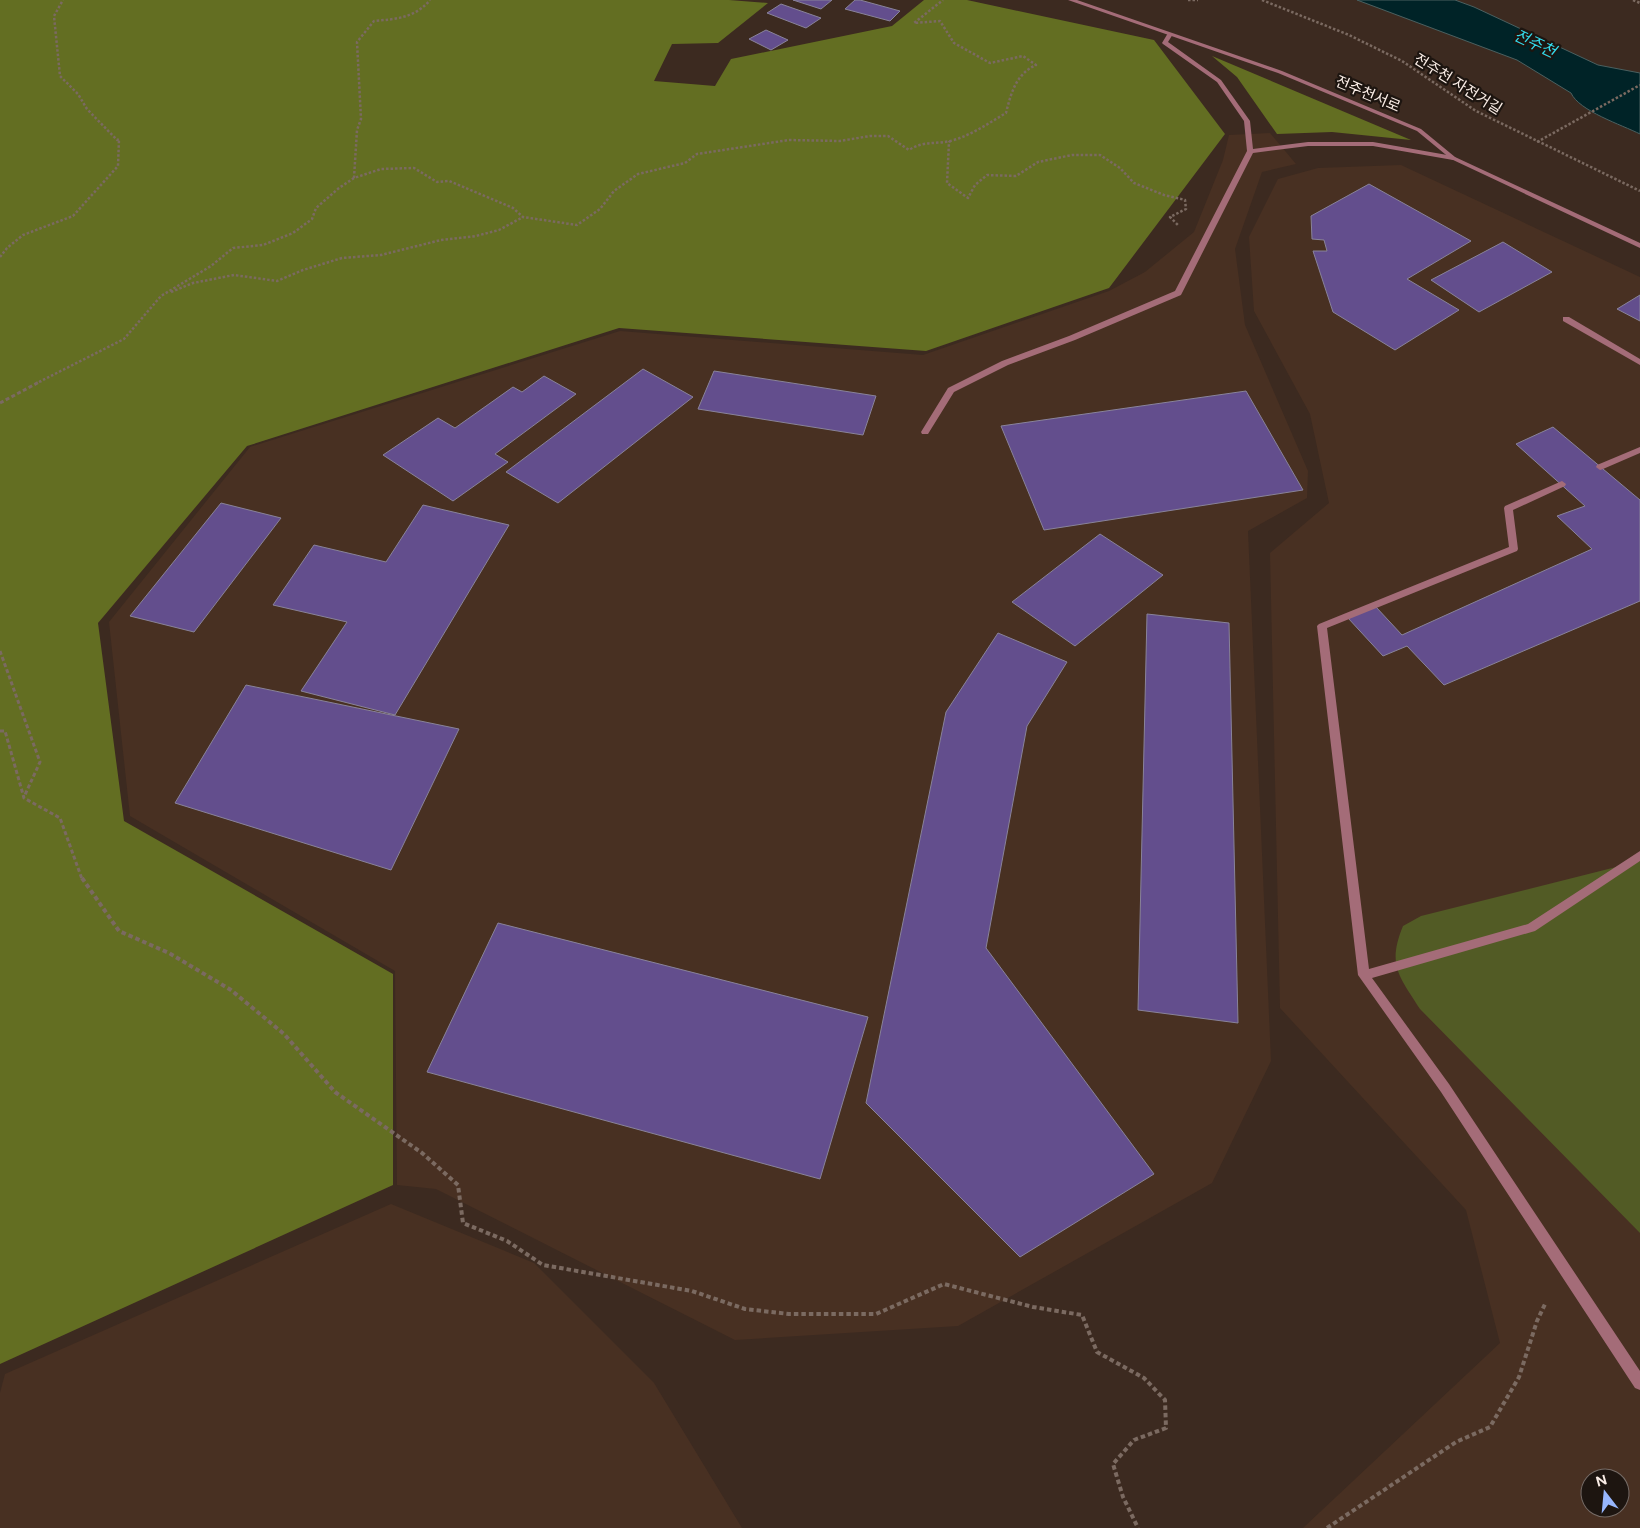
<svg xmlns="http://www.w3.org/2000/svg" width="1640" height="1528" font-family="Figtree,'Noto Sans KR',sans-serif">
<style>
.built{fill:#483022;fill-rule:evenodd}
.green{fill:#525b25}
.forest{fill:#636e22}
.water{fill:#002327;stroke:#4b6060}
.building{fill:#634e8d;stroke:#898399}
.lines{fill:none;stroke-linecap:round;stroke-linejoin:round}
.path-far2{stroke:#7b6a61;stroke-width:2.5;stroke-dasharray:2.5 2;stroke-linecap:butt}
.path-far1{stroke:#7b6a61;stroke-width:3;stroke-dasharray:4 2.5;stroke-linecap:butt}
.path{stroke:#7b6a61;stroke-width:4;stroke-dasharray:4.5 3;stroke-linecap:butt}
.lane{fill:#a46c78;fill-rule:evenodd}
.street{fill:#a46c78;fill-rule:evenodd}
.labels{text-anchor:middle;stroke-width:4.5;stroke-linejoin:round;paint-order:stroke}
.far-street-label{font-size:15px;fill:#faede6;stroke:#1d1510}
.far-water-label{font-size:16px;font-style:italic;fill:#33dbec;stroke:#1d1510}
</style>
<rect width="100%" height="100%" fill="#3c2a20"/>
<g class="built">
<polygon points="1270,133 1296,164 1262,172 1235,249 1245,325 1308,471 1307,498 1248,531 1271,1061 1212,1183 958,1326 735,1340 436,1189 397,1185 395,971 130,816 109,622 250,447 620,331 923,355 1109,291 1145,272 1194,232 1223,160 1229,135"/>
<path d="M1401,165L1640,277V1528H1303L1500,1343L1466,1210L1280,1008L1270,553L1329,503L1310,414L1254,311L1249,237L1278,179L1318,168ZM1590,1478H1620V1508H1590Z"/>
<polygon points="391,1204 534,1263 654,1383 742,1528 0,1528 0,1393 5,1374"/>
</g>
<path class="green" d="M1640,861V1233L1420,1009C1399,976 1387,965 1403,926L1421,916Z"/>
<g class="forest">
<polygon points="0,0 729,0 768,3 718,43 672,44 654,81 715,86 731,59 892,26 924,0 967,0 1154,40 1225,134 1109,288 926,351 619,328 247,446 98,623 124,821 393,974 393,1185 0,1364"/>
<polygon points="1212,56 1411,140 1332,132 1277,134 1237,77"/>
</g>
<path class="water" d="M1357,0H1455L1474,7L1598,65L1640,73V134C1622,125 1579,111 1571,93L1517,60Z"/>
<g class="building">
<polygon points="793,0 832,0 821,9"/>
<polygon points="855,0 860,0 900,11 890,21 845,9"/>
<polygon points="781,4 821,18 806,28 767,13"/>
<polygon points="766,30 788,40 771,50 749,39"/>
<polygon points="1369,184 1471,241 1407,279 1459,310 1395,350 1333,312 1313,251 1327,251 1324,240 1312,239 1311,216"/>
<polygon points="1503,242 1552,272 1479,312 1431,280"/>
<polygon points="1640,295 1640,321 1617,309"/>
<polygon points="643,369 693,397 558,503 506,472"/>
<polygon points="714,371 876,396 863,435 698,409"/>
<polygon points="544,376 576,394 495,454 508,462 453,501 383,455 438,418 455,428 513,387 522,392"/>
<polygon points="1246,391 1303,490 1044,530 1001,426"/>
<polygon points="1553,427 1640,500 1640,601 1444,685 1407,646 1383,656 1348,618 1376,607 1402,635 1592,549 1557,516 1585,506 1516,444"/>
<polygon points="221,503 281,518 194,632 130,616"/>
<polygon points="423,505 509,525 395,715 301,691 347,622 273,605 314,545 386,562"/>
<polygon points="1100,534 1163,575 1075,646 1012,602"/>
<polygon points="1147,614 1229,623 1238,1023 1138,1010"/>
<polygon points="998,633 1067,662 1027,726 986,948 1154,1174 1020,1257 866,1103 946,712"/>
<polygon points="246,685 459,729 391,870 175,803"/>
<polygon points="498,923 868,1017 820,1179 427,1072"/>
</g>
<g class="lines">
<g class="path-far2">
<polyline points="1188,0 1198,0"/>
<polyline points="1262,0 1349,35 1402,61 1476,111 1640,191"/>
<polyline points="1633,0 1640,3"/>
<polyline points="951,141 949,142 947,183 968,198 975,185 987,175 1016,176 1038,162 1072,155 1100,155 1120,168 1134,183 1164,195 1185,200 1186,209 1170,217 1179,226"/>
<polyline points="1537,142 1640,85"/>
<path d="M354,178L357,130L361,119L357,42L374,21C396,19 415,18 430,0"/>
<polyline points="0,257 7,248 23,235 73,216 118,166 119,139 117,140 87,109 78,94 60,76 54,16 63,0"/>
<polyline points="171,292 193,283 234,275 277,281 303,270 342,258 381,255 441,240 476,236 499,230 523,217"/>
<path d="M39,382L124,339L161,296L211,266L233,248L263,245L293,233L312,219L316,208L339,188L354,178L381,169L414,168L437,182L449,181L513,208L523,217L577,225L600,209L614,191L638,174L685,163L697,154L789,140L840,141L870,136H888L909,150C924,140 938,145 954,140C973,134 989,123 1006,113C1011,93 1016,74 1036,65L1023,56L990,63L954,43L940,21L914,23L943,0"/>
</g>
<g class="path-far1">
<polyline points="0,403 41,381"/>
<polyline points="0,651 40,762 24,797"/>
<polyline points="0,731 5,731 24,798 60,818 82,879"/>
</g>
<g class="path">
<polyline points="82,878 119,931 169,953 231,990 284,1034 335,1092 422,1153 458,1185 463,1223 507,1241 543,1265 692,1291 745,1309 789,1314 876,1314 944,1284 1033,1307 1082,1315 1097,1352 1144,1378 1165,1400 1166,1428 1134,1440 1113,1464 1123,1497 1138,1528"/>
<polyline points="1327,1528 1456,1442 1490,1427 1519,1377 1537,1321 1546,1302"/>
</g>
<g class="lane">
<polygon points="1168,33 1173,34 1168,42 1221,80 1250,121 1253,149 1308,142 1373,142 1453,156 1456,158 1453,160 1373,146 1308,146 1253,153 1181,295 1075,340 1008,365 954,392 928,434 922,434 921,432 948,388 1002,361 1069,336 1175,291 1247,151 1244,121 1217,82 1163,44 1162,43"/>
<polygon points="1563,317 1569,317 1640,359 1640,365 1563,321"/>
<polygon points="1640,447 1640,453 1603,469 1600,470 1596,467 1597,465"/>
<polygon points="1562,481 1566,484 1565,486 1513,510 1518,549 1517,551 1327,628 1369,969 1528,924 1640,851 1640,861 1535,931 1372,978 1449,1084 1640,1371 1640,1390 1635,1388 1441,1092 1358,975 1317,626 1319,624 1509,547 1504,508 1505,506"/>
</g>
<polygon class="street" points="1068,0 1077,0 1282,71 1421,129 1455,157 1640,243 1640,248 1451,159 1417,131 1278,73"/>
</g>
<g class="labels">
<g class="far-street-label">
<text transform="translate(1458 84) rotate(32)" y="5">전주천 자전거길</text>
<text transform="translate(1368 94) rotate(23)" y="5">전주천서로</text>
</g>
<g class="far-water-label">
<text transform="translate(1535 43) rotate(25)" y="6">전주천</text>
</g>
</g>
<g transform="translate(1605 1493) rotate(344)"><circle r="24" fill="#1d1510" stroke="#756b66"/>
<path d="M0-4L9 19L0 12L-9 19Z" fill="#97b6fd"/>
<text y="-8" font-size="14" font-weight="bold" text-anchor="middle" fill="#faede6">N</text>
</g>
</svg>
